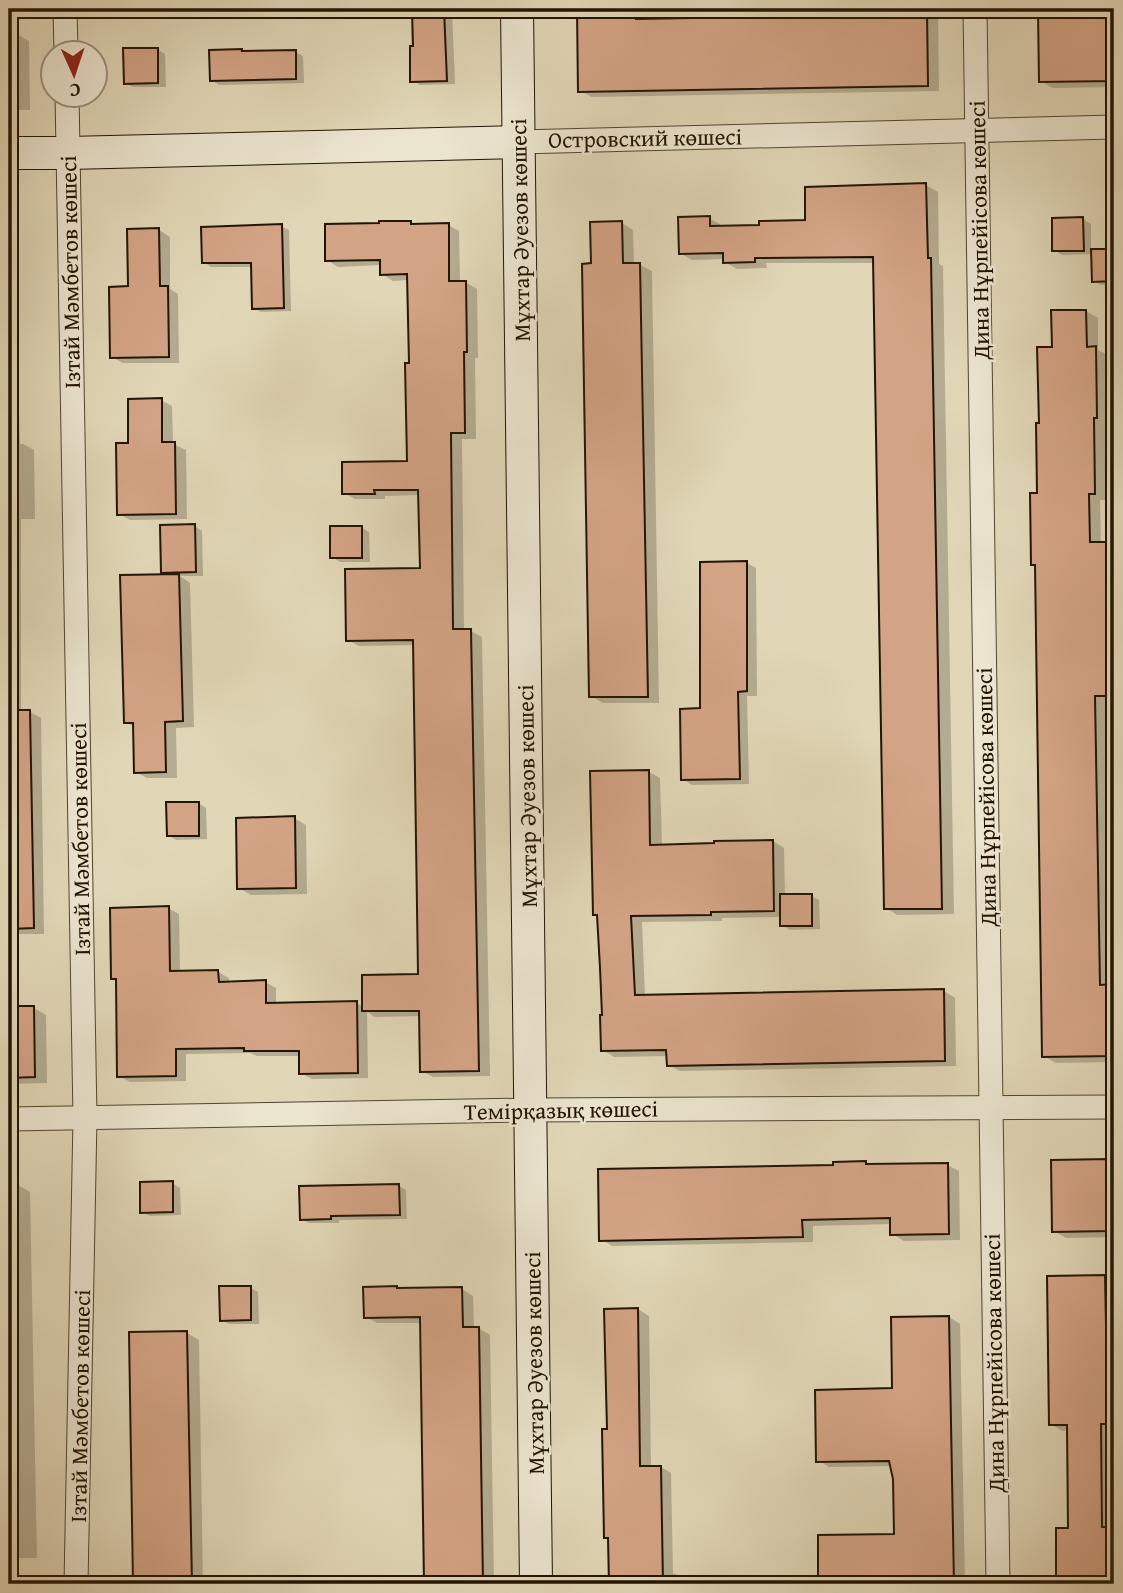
<svg xmlns="http://www.w3.org/2000/svg" width="1123" height="1593" font-family="'Gentium Book Plus',serif">
<style>
.shadow{fill:#0003}
.building{fill:#d3a385;stroke:#231402;stroke-width:2}
.lines{fill:none;stroke-linecap:round;stroke-linejoin:round}
.street-casing{stroke:#52452f;stroke-width:25}
.secondary-casing{stroke:#231402;stroke-width:34}
.street{stroke:#ece5d0;stroke-width:23}
.secondary{stroke:#ece5d0;stroke-width:32}
.labels{text-anchor:middle;stroke-width:5;stroke-linejoin:round;paint-order:stroke}
.street-label{font-size:23px;fill:#231402;stroke:#ece5d0}
</style>
<rect width="100%" height="100%" fill="#e1d7b7"/>
<filter id="stains"><feTurbulence type="fractalNoise" baseFrequency=".00286" numOctaves="4"/><feColorMatrix values="0 0 0 0 .2 0 0 0 0 .09 0 0 0 0 .02 0 0 0 .5 -.17"/></filter>
<radialGradient id="worn" r=".72"><stop offset=".6" stop-color="#630" stop-opacity="0"/><stop offset="1" stop-color="#630" stop-opacity=".3"/></radialGradient>
<g class="shadow">
<polygon points="9,9 12,9 12,35 18,35 29,41 30,110 9,110"/>
<polygon points="350,9 452,9 455,84 420,85 412,81 411,9 354,11"/>
<polygon points="579,9 647,9 647,21 781,18 780,9 822,9 822,18 870,17 870,9 938,9 939,91 592,97 580,91"/>
<polygon points="1114,11 1114,87 1053,88 1040,81 1039,12"/>
<polygon points="157,49 165,54 166,87 133,87 125,83"/>
<polygon points="242,50 245,52 295,52 303,56 304,83 219,85 212,80"/>
<polygon points="926,185 938,192 939,264 943,266 954,914 897,915 886,908 875,263 766,263 767,268 737,269 725,262 725,259 692,260 680,253 709,218 721,225 721,227 761,227 807,221"/>
<polygon points="1083,219 1091,224 1091,251 1114,250 1114,285 1101,285 1093,281 1093,254 1062,255 1054,250"/>
<polygon points="411,223 415,225 448,225 459,231 460,282 465,282 477,289 478,358 475,358 476,439 462,439 464,631 471,631 482,637 490,1076 433,1077 422,1071 421,1016 375,1017 367,1012 368,1078 312,1079 301,1073 301,1056 257,1056 250,1053 186,1054 186,1081 130,1082 119,1076 118,981 113,978 168,908 179,914 180,972 218,972 229,978 229,983 265,982 276,988 276,1005 356,1003 364,1007 420,976 415,645 359,646 348,640 421,570 420,495 385,496 385,499 355,499 344,493 409,463 410,364 409,280 393,281 382,274 382,265 338,267 327,260"/>
<polygon points="622,223 633,230 634,265 640,265 652,271 659,703 603,703 591,696"/>
<polygon points="281,226 289,230 291,311 261,312 253,308 253,267 211,267 204,262"/>
<polygon points="159,230 170,237 170,289 178,294 179,363 123,363 112,357 130,288"/>
<polygon points="1086,311 1098,318 1098,350 1108,355 1109,424 1106,424 1107,500 1100,500 1101,544 1114,543 1114,702 1106,702 1107,765 1114,765 1114,841 1109,841 1111,986 1114,986 1114,1062 1056,1063 1044,1056 1036,566 1033,564 1039,495 1040,425 1054,349"/>
<polygon points="9,325 13,327 14,359 9,359"/>
<polygon points="161,400 172,406 173,444 186,450 187,519 130,520 119,514 130,445"/>
<polygon points="9,405 19,411 20,444 23,444 34,450 35,519 21,519 21,712 30,712 41,718 44,934 9,934"/>
<polygon points="195,526 202,531 203,576 180,576 190,583 194,727 176,728 177,778 147,778 136,772 135,727 126,722 169,576 163,572"/>
<polygon points="361,527 369,532 370,562 340,562 332,557"/>
<polygon points="747,563 756,568 757,696 747,696 749,784 692,785 683,779 702,710"/>
<polygon points="649,772 660,778 662,846 773,841 784,848 785,896 811,896 819,900 820,929 790,930 782,925 782,917 722,918 722,921 642,922 645,996 944,991 955,998 956,1066 680,1071 669,1065 668,1056 614,1057 603,1050 604,1017 599,917 595,914"/>
<polygon points="198,803 206,808 207,839 176,840 168,835"/>
<polygon points="294,818 306,825 307,894 251,895 239,888"/>
<polygon points="9,1008 34,1008 46,1015 47,1083 9,1084"/>
<polygon points="1114,1161 1114,1237 1066,1238 1054,1231 1053,1162"/>
<polygon points="866,1163 871,1166 947,1165 959,1171 960,1240 904,1241 892,1234 892,1224 813,1226 813,1242 612,1246 601,1239 835,1166"/>
<polygon points="172,1183 180,1188 181,1215 150,1216 142,1212"/>
<polygon points="9,1185 18,1185 30,1192 37,1558 9,1558"/>
<polygon points="399,1186 406,1190 407,1219 339,1220 339,1223 309,1223 301,1219"/>
<polygon points="1105,1277 1114,1283 1114,1430 1112,1430 1114,1584 1058,1584 1057,1530 1070,1529 1069,1430 1062,1431 1051,1424"/>
<polygon points="251,1288 258,1292 259,1324 229,1324 221,1320"/>
<polygon points="397,1288 400,1290 462,1289 473,1296 474,1328 478,1328 490,1335 494,1584 426,1584 422,1323 377,1323 366,1317"/>
<polygon points="638,1309 649,1316 651,1467 661,1467 671,1473 673,1574 676,1574 687,1580 687,1584 610,1584 609,1539 605,1537 609,1431"/>
<polygon points="949,1317 960,1324 965,1584 820,1584 819,1537 896,1535 895,1478 892,1466 829,1467 818,1460 893,1390"/>
<polygon points="187,1333 199,1340 203,1584 135,1584 131,1334"/>
</g>
<g class="building">
<polygon points="412,9 444,9 447,81 410,82 410,46 413,46"/>
<polygon points="577,9 636,9 636,19 862,15 864,9 927,9 928,86 578,92"/>
<polygon points="1114,9 1114,81 1039,82 1038,11"/>
<polygon points="123,48 158,48 158,83 124,84"/>
<polygon points="242,49 242,51 296,50 296,79 210,81 209,50"/>
<polygon points="926,183 928,258 931,258 942,909 884,909 873,257 755,258 755,262 723,263 723,253 679,254 678,217 710,216 710,226 759,225 759,221 805,220 805,187"/>
<polygon points="1083,217 1084,251 1052,251 1052,218"/>
<polygon points="379,221 411,221 411,224 449,223 449,281 466,281 467,352 464,352 465,433 451,433 453,629 471,629 479,1071 420,1072 419,1011 362,1011 362,975 418,974 413,640 346,641 345,569 420,568 418,490 374,490 375,494 342,494 342,462 407,461 405,363 409,363 407,274 380,275 380,260 325,261 325,224 379,223"/>
<polygon points="622,221 623,263 640,263 648,697 589,697 582,264 591,263 590,222"/>
<polygon points="282,224 284,308 252,309 251,263 202,263 201,227"/>
<polygon points="159,228 160,286 168,286 169,357 110,358 109,287 128,286 127,229"/>
<polygon points="1091,249 1114,249 1114,281 1092,282"/>
<polygon points="1051,310 1086,310 1087,347 1096,346 1097,418 1094,418 1095,494 1089,494 1090,542 1114,542 1114,696 1095,696 1100,985 1114,984 1114,1056 1042,1057 1035,565 1031,565 1030,493 1037,493 1036,423 1039,423 1037,347 1052,347"/>
<polygon points="162,398 162,442 175,442 176,514 117,515 116,443 128,443 128,399"/>
<polygon points="195,524 196,572 161,573 160,525"/>
<rect x="330" y="526" width="32" height="32"/>
<polygon points="747,561 747,691 738,692 740,779 681,780 680,709 700,708 700,562"/>
<polygon points="179,574 183,721 165,722 166,772 134,773 133,723 124,723 120,575"/>
<polygon points="9,710 30,710 34,928 9,929"/>
<polygon points="649,770 650,845 714,843 714,841 773,840 774,911 711,912 711,915 631,916 635,995 944,989 945,1061 667,1066 666,1050 601,1051 600,1015 602,1015 600,968 597,915 593,915 590,771"/>
<polygon points="166,802 199,802 199,836 167,836"/>
<polygon points="295,816 296,888 237,889 236,818"/>
<rect x="780" y="894" width="32" height="32"/>
<polygon points="169,906 170,971 218,970 219,982 266,980 266,1003 357,1001 358,1073 299,1074 299,1051 244,1051 244,1048 176,1049 176,1076 117,1077 116,979 111,979 110,908"/>
<polygon points="9,1006 34,1006 35,1077 9,1078"/>
<polygon points="1110,1159 1111,1231 1052,1232 1051,1160"/>
<polygon points="866,1161 866,1164 948,1163 949,1234 890,1235 890,1218 802,1220 803,1237 599,1241 598,1169 833,1165 833,1162"/>
<polygon points="173,1181 173,1212 140,1213 140,1182"/>
<polygon points="399,1184 400,1215 331,1216 331,1219 300,1220 299,1186"/>
<polygon points="1105,1275 1108,1424 1101,1424 1102,1527 1114,1527 1114,1584 1056,1584 1056,1528 1068,1528 1067,1425 1049,1425 1047,1276"/>
<polygon points="219,1286 251,1286 251,1320 220,1321"/>
<polygon points="397,1286 397,1288 462,1287 463,1327 479,1327 483,1584 424,1584 420,1317 364,1318 363,1287"/>
<polygon points="638,1308 640,1466 661,1466 663,1584 609,1584 608,1538 604,1538 602,1429 607,1429 604,1309"/>
<polygon points="949,1316 954,1584 818,1584 818,1535 894,1534 893,1479 889,1461 816,1462 815,1390 892,1388 891,1317"/>
<polygon points="187,1331 192,1584 133,1584 129,1332"/>
</g>
<g class="lines">
<g class="street-casing">
<g id="street">
<polyline points="65,9 66,52"/>
<polyline points="975,9 998,1584"/>
<polyline points="67,94 85,1118 76,1584"/>
<polyline points="519,142 1114,127"/>
<polyline points="9,1119 531,1110 1114,1107"/>
</g>
</g>
<g class="secondary-casing">
<g id="secondary">
<polyline points="517,9 536,1584"/>
<polyline points="9,153 68,153 519,142"/>
</g>
</g>
<use href="#street" class="street"/>
<use href="#secondary" class="secondary"/>
</g>
<g class="labels">
<g class="street-label">
<text transform="translate(645 138) rotate(-1)" y="8">Островский көшесі</text>
<text transform="translate(520 230) rotate(-91)" y="8">Мұхтар Әуезов көшесі</text>
<text transform="translate(979 230) rotate(-91)" y="8">Дина Нұрпейісова көшесі</text>
<text transform="translate(70 272) rotate(-91)" y="8">Ізтай Мәмбетов көшесі</text>
<text transform="translate(527 796) rotate(-91)" y="8">Мұхтар Әуезов көшесі</text>
<text transform="translate(986 797) rotate(-91)" y="8">Дина Нұрпейісова көшесі</text>
<text transform="translate(80 839) rotate(-91)" y="8">Ізтай Мәмбетов көшесі</text>
<text transform="translate(561 1110) rotate(-1)" y="8">Темірқазық көшесі</text>
<text transform="translate(534 1363) rotate(-91)" y="8">Мұхтар Әуезов көшесі</text>
<text transform="translate(994 1363) rotate(-91)" y="8">Дина Нұрпейісова көшесі</text>
<text transform="translate(80 1406) rotate(-89)" y="8">Ізтай Мәмбетов көшесі</text>
</g>
</g>
<rect width="1123" height="1593" fill="none" stroke="#e1d7b7" stroke-width="35"/>
<rect x="10" y="10" width="1102" height="1572" fill="none" stroke="#231402" stroke-width="3.5"/>
<rect x="18" y="18" width="1088" height="1558" fill="none" stroke="#231402" stroke-width="2"/>
<g transform="translate(74 74) rotate(177)"><circle r="33" fill="#ece5d0" stroke="#9c917e" stroke-width="2"/>
<path d="M0-5L12 26L0 18L-12 26Z" fill="#8f2418"/>
<text y="-10" font-size="19" font-weight="bold" text-anchor="middle" fill="#231402">С</text>
</g>
<rect width="100%" height="100%" filter="url(#stains)"/>
<rect width="100%" height="100%" fill="url(#worn)"/>
</svg>
